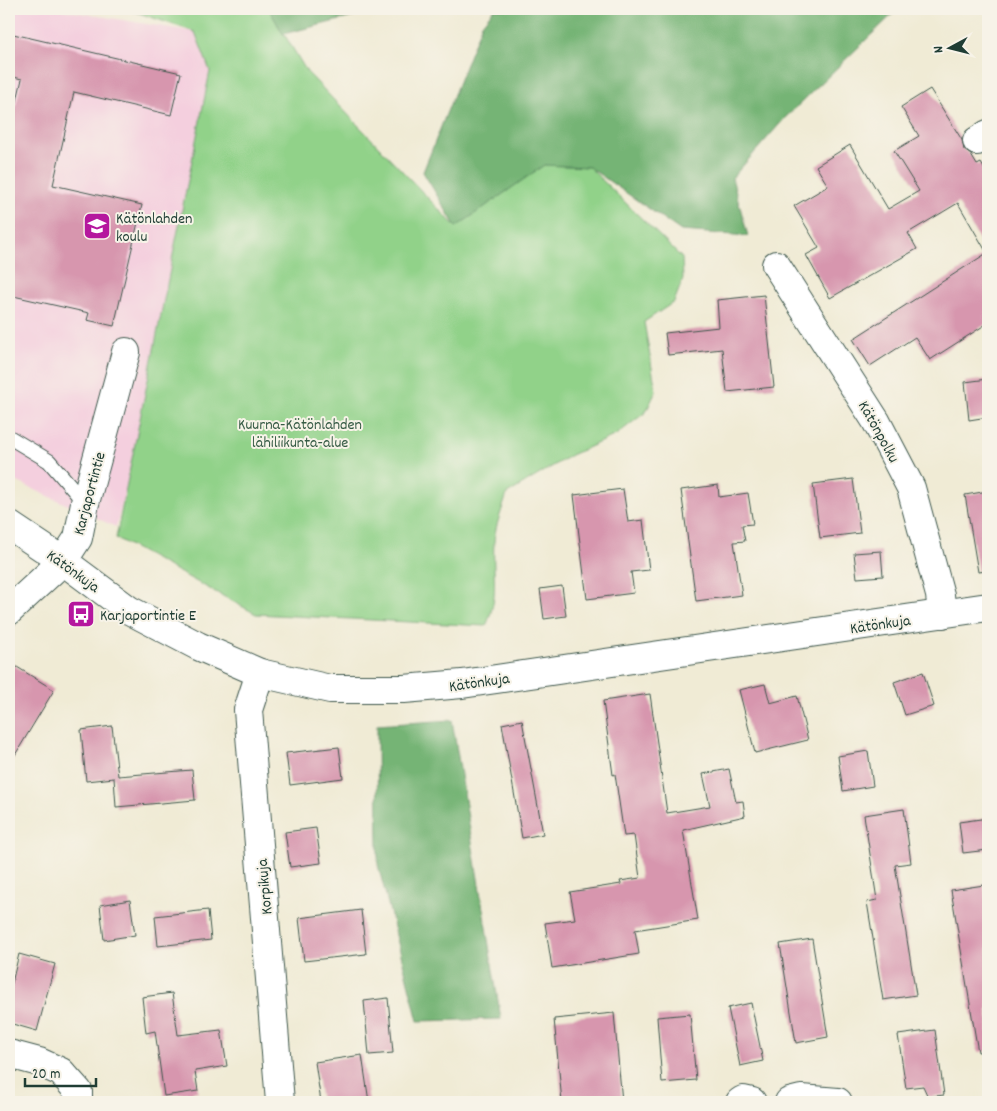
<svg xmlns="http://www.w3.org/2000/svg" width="997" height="1111" font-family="Dekko,sans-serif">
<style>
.built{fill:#f4cfde}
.green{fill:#91d289;stroke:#58885e}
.forest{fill:#74b475;stroke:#4a7854}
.building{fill:#d796ae}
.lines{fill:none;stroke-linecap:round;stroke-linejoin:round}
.service-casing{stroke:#3e574c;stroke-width:16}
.minor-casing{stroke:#3e574c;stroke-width:30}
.service{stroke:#fff;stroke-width:14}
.minor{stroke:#fff;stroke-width:28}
.labels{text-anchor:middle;stroke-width:4;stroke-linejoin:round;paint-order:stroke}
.poi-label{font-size:16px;fill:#1f3d34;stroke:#f7f3e8;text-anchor:start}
.park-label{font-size:16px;fill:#365b45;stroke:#f7f3e8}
.street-label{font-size:16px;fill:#1f3d34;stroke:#f7f3e8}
</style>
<rect width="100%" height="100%" fill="#f7f3e8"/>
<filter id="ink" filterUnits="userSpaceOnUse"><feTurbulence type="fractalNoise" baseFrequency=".02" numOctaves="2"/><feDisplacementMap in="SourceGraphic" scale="10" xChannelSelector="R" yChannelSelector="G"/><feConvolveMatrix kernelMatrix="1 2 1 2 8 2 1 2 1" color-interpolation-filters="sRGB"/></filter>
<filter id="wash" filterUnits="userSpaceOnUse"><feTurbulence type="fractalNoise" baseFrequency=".0096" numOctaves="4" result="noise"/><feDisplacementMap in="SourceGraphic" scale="20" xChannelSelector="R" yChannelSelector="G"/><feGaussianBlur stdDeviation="1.12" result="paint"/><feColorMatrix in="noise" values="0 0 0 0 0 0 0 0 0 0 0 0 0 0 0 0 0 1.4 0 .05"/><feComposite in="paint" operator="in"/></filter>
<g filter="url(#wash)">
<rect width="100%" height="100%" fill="#f0ebd5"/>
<polygon class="built" points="9,9 57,9 195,32 210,71 171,312 116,527 9,478"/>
<path class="green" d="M127,9H269L307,72L456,227L544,165L589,167L682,258L683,279L674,302L644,322L656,391L646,412L616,435L571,455L507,494C503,508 494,528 494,543C492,575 500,594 486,626L256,614L116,538L210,71L195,32Z"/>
<g class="forest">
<polygon points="269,9 385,9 283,34"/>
<polygon points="494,9 898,9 785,118 732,178 748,236 681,231 589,167 544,165 456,227 423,172 482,24"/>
<polygon points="452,720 501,1019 418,1021 378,865 377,725"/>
</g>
<g id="blocks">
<g class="building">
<polygon points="9,33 181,73 171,115 74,92 53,185 142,205 114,326 87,320 89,313 9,295 9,135 22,79 9,76"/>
<polygon points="930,89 962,140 964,150 971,155 977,165 981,163 988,175 988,323 930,360 915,337 870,366 853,339 987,253 958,203 908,233 917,249 830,298 806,255 819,248 794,206 828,186 816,166 850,145 888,209 919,191 894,151 919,136 901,107"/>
<polygon points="764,295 774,387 727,392 722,349 668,355 665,333 719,327 717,300"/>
<polygon points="988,379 988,417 969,420 965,382"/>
<polygon points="853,479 860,533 820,538 813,484"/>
<polygon points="718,485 719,497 748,493 753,524 742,525 745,541 734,542 742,595 696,601 681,490"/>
<polygon points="623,489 628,522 643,520 649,570 631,572 634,593 587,599 574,495"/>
<polygon points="988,491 988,571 978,572 965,495"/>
<polygon points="881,551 883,576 857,578 854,553"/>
<polygon points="562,586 566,616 544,619 540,589"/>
<polygon points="9,662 54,690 9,765"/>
<polygon points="923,672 934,706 905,715 894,682"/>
<polygon points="765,684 770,703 797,696 808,740 755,753 739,690"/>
<polygon points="650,694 667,813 710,806 703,774 729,769 736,802 743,801 745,816 683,830 698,920 635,930 639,954 552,968 545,923 575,919 570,892 621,884 620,881 640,878 634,835 624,836 615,774 613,775 603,701"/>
<polygon points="522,720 543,834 522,838 502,724"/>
<polygon points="112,726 118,776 192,770 195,800 116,807 114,778 86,781 81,730"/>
<polygon points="339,747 343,778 290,785 286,753"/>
<polygon points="868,751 873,786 843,791 838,756"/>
<polygon points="904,809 911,863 895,865 916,995 883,1000 867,902 877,900 864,815"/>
<polygon points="988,818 988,850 963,853 959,822"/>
<polygon points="316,828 321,863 290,867 285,832"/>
<polygon points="984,885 988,914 988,1051 978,1052 951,890"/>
<polygon points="130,900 135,935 104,940 100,905"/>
<polygon points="208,910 211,940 158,946 155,916"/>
<polygon points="361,910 366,954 304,961 299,918"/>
<polygon points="812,939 828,1037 796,1043 780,944"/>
<polygon points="19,954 55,964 37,1031 9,1023 9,995"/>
<polygon points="172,993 178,1035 221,1030 227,1066 195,1071 198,1091 164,1096 155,1031 146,1033 142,997"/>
<polygon points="388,998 393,1053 369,1055 364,1001"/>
<polygon points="751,1003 763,1061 740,1066 728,1008"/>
<polygon points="614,1013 622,1102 562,1102 554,1019"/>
<polygon points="690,1014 696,1080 662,1083 657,1017"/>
<polygon points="935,1030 944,1095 928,1097 923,1086 906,1088 898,1035"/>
<polygon points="362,1055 369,1102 321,1102 315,1062"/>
</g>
</g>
</g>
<g filter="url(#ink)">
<use href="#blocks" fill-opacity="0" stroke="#3e574c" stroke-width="1"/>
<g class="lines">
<g class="service-casing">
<polyline id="service" points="9,437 49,461 85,503"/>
</g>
<g class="minor-casing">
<g id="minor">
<polyline points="977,141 988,134"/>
<polyline points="776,265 876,421 911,488 940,595 942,614"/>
<polyline points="9,525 63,561 129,610 198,646 260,673 330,689 404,689 462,684 988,607"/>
<polyline points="9,611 63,561 78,538 85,503 126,352"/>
<polyline points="260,673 248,710 280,1102"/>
<polyline points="9,1054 39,1062 61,1072 78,1091 78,1102"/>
<polyline points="740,1102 743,1100 752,1102"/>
<polyline points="789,1102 801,1099 838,1102"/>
</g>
</g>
<use href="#service" class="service"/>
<use href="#minor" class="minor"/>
</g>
</g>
<defs>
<g id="school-square" transform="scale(1.4375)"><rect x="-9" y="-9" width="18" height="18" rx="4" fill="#b5179e" stroke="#f7f3e8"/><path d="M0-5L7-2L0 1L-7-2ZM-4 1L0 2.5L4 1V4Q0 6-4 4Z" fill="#fff"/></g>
<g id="bus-square" transform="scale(1.4375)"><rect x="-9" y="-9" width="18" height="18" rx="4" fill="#b5179e" stroke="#f7f3e8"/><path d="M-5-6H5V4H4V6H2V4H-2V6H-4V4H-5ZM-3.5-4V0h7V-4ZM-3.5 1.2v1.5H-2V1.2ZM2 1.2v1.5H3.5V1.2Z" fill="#fff"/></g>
</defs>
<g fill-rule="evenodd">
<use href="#school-square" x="97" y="226"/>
<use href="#bus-square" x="81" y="614"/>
</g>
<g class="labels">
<g class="poi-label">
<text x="116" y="223">Kätönlahden<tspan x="116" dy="18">koulu</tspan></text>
<text x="100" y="620">Karjaportintie E</text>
</g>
<g class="park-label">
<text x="300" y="429">Kuurna-Kätönlahden<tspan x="300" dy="18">lähiliikunta-alue</tspan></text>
</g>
<g class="street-label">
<text transform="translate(880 431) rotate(61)" y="6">Kätönpolku</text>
<text transform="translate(88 493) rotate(-75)" y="6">Karjaportintie</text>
<text transform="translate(74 570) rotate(36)" y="6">Kätönkuja</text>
<text transform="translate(880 623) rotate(-8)" y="6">Kätönkuja</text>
<text transform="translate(479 681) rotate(-8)" y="6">Kätönkuja</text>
<text transform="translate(263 887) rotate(-95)" y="6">Korpikuja</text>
</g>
</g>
<rect width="997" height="1111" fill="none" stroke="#f7f3e8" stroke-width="30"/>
<g transform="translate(950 48) rotate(263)" stroke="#f7f3e8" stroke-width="4" paint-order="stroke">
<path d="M0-4L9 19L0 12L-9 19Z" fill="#1f3d34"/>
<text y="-8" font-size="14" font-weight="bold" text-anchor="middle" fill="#1f3d34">N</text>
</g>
<path d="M25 1078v8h71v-8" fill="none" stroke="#1f3d34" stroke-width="2.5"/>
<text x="32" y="1078" font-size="15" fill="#1f3d34" stroke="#f7f3e8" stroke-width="4" paint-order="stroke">20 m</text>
</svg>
